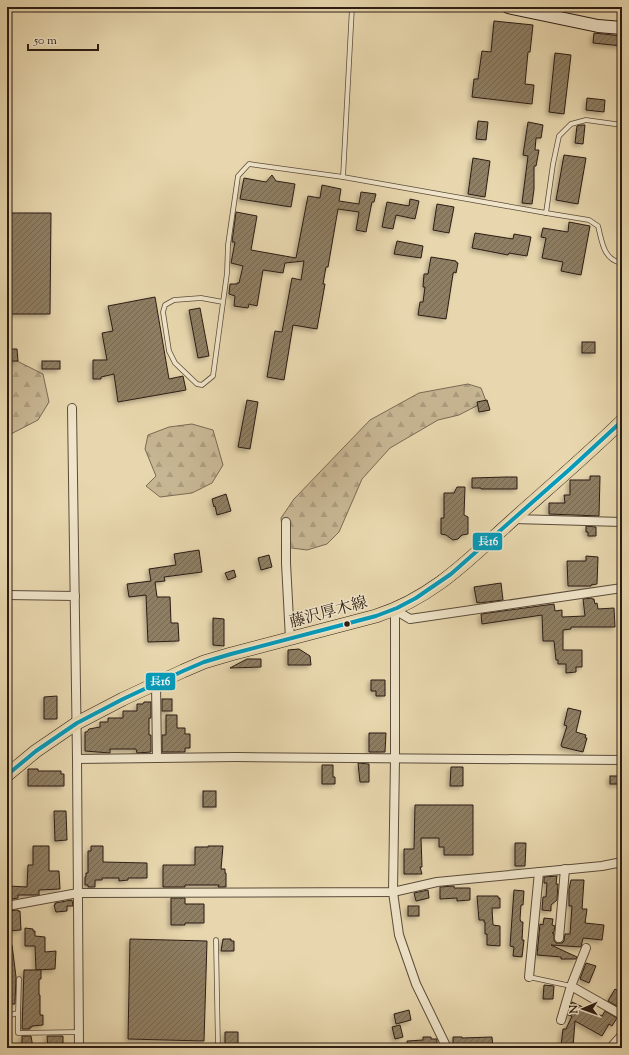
<svg xmlns="http://www.w3.org/2000/svg" width="629" height="1055" font-family="'Sorts Mill Goudy','Noto Serif JP',serif">
<style>
.forest{fill:url(#forest-firs);stroke:#7a6a54}
.lines{fill:none;stroke-linecap:round;stroke-linejoin:round}
.stream{stroke:#766750;stroke-width:3}
.building{fill:url(#building-hatch);stroke:#2c1d13;filter:url(#shadow)}
.service-casing{stroke:#5b4c3a;stroke-width:5.5}
.minor-casing{stroke:#5b4c3a;stroke-width:10}
.secondary-casing{stroke:#2c1d13;stroke-width:14}
.primary-casing{stroke:#2c1d13;stroke-width:14}
.service{stroke:#f0e5ca;stroke-width:4}
.minor{stroke:#f0e5ca;stroke-width:8}
.secondary{stroke:#f0e5ca;stroke-width:12}
.primary{stroke:#e8d7ae;stroke-width:13}
.bus-1-casing{stroke:#f0e5ca;stroke-width:7}
.bus-1{stroke:#049bbb;stroke-width:4}
.bus-dot{fill:#2c1d13;stroke:#f0e5ca;stroke-width:1.5}
.labels{text-anchor:middle;stroke-width:3;stroke-linejoin:round;paint-order:stroke}
.street-label{font-size:16px;fill:#2c1d13;stroke:#f0e5ca}
.line-badge{stroke:#f0e5ca;stroke-width:1.5}
.badge-label{font-size:11px;text-anchor:middle;font-weight:bold;fill:#fff}
</style>
<defs>
<pattern id="forest-firs" width="22" height="20" patternUnits="userSpaceOnUse"><rect width="22" height="20" fill="#c8b794"/><path d="M5 1l3.5 6h-7zM16 11l3.5 6h-7z" fill="#ac9d7f"/></pattern>
<pattern id="building-hatch" width="6" height="6" patternUnits="userSpaceOnUse"><rect width="6" height="6" fill="#8e7e64"/><path d="M-1 1l2-2M0 6l6-6M5 7l2-2" fill="none" stroke="#746751"/></pattern>
<filter id="shadow"><feDropShadow dx="-2.5" dy="2.5" stdDeviation="2" flood-color="#0004"/></filter>
</defs>
<rect width="100%" height="100%" fill="#e8d7ae"/>
<filter id="stains"><feTurbulence type="fractalNoise" baseFrequency=".005" numOctaves="4"/><feColorMatrix values="0 0 0 0 .2 0 0 0 0 .09 0 0 0 0 .02 0 0 0 .5 -.17"/></filter>
<radialGradient id="worn" r=".72"><stop offset=".6" stop-color="#630" stop-opacity="0"/><stop offset="1" stop-color="#630" stop-opacity=".3"/></radialGradient>
<g class="forest">
<polygon points="7,356 43,374 49,402 38,420 7,436"/>
<polygon points="468,384 481,388 486,401 459,415 438,420 390,448 362,479 339,532 327,544 307,550 284,547 281,518 294,499 370,420 419,393"/>
<polygon points="192,424 213,430 223,465 212,483 192,493 160,497 146,486 156,476 145,449 148,435 169,427"/>
</g>
<g class="lines">
<polyline class="stream" points="164,1048 168,1048"/>
</g>
<g class="building">
<polygon points="494,21 533,25 530,52 528,52 525,84 534,85 532,104 472,97 474,79 478,79 482,51 491,52"/>
<polygon points="594,33 622,36 622,46 593,43"/>
<polygon points="555,53 571,55 564,114 549,112"/>
<polygon points="587,98 605,100 604,112 586,110"/>
<polygon points="478,121 488,122 486,140 476,139"/>
<polygon points="528,122 543,125 541,138 536,138 535,150 539,150 536,166 534,166 534,189 532,204 522,203 528,156 523,155"/>
<polygon points="581,125 585,125 583,144 575,143 577,126"/>
<polygon points="564,155 586,158 578,204 556,200"/>
<polygon points="473,158 490,161 485,197 468,194"/>
<polygon points="272,175 276,181 295,184 291,207 240,199 244,178 266,182"/>
<polygon points="322,185 341,189 339,201 359,204 361,192 376,194 374,202 372,202 366,232 356,230 359,212 338,209 328,267 326,267 323,284 325,284 317,329 293,325 284,380 267,377 275,331 282,332 292,278 301,280 304,261 285,263 283,273 263,270 257,306 249,304 248,308 234,306 235,296 229,294 230,284 237,284 237,283 239,283 243,266 231,263 235,242 232,242 236,212 257,216 251,250 296,258 308,196 320,198"/>
<polygon points="410,199 419,201 415,219 396,215 393,229 382,227 387,202 409,206"/>
<polygon points="437,204 454,207 449,233 433,230"/>
<polygon points="7,213 51,213 50,314 7,314"/>
<polygon points="569,222 590,226 581,275 561,271 563,262 542,258 546,238 541,237 543,228 568,232"/>
<polygon points="475,233 513,239 514,234 531,237 527,256 509,253 508,255 472,248"/>
<polygon points="397,241 423,246 421,258 394,254"/>
<polygon points="431,257 456,261 456,262 458,263 456,273 454,272 453,274 446,319 418,315 420,302 423,302 425,287 423,287 424,274 428,274"/>
<polygon points="155,297 169,379 183,376 186,390 118,402 114,374 101,377 101,379 93,379 93,360 107,360 102,333 113,331 108,306"/>
<polygon points="200,308 209,356 198,358 189,310"/>
<rect x="582" y="342" width="13" height="11"/>
<polygon points="7,349 17,349 18,361 7,361"/>
<rect x="42" y="361" width="18" height="8"/>
<polygon points="247,400 258,402 250,449 238,447"/>
<polygon points="487,400 490,410 479,412 477,402"/>
<polygon points="590,476 600,476 599,516 549,514 549,503 565,503 564,495 570,495 570,480 590,480"/>
<polygon points="506,477 517,477 517,489 481,489 481,488 472,488 472,478"/>
<polygon points="457,487 465,487 464,515 468,517 468,534 462,535 458,539 453,540 446,535 441,534 441,518 444,518 444,493 454,493"/>
<polygon points="226,494 231,511 217,515 215,506 214,507 212,499"/>
<polygon points="586,526 596,527 596,536 588,536 588,532 586,532"/>
<polygon points="199,550 202,572 164,577 165,581 155,582 157,597 170,597 171,623 178,623 179,641 148,642 146,595 129,597 127,584 151,581 149,569 176,565 174,554"/>
<polygon points="269,555 272,567 261,570 258,558"/>
<polygon points="586,556 598,557 597,584 591,585 591,586 568,586 567,561 586,561"/>
<polygon points="234,570 236,577 228,580 225,573"/>
<polygon points="501,583 503,600 479,603 479,602 477,603 474,587"/>
<polygon points="592,598 592,599 594,599 595,604 597,603 598,609 614,608 615,627 571,627 571,629 563,630 563,650 582,650 582,667 576,667 576,672 566,673 566,664 558,664 558,660 556,660 554,641 543,641 542,615 482,624 481,614 554,604 555,611 562,610 562,617 585,616 583,599"/>
<polygon points="213,618 224,619 224,646 213,645"/>
<polygon points="299,649 310,656 311,665 288,665 288,650"/>
<polygon points="247,659 261,659 261,667 230,668"/>
<polygon points="371,680 385,680 385,696 376,696 376,691 371,691"/>
<polygon points="57,696 57,719 44,719 44,697"/>
<rect x="162" y="699" width="10" height="12"/>
<polygon points="144,702 151,702 151,718 149,718 149,735 151,735 151,752 137,753 136,749 110,749 110,753 85,751 85,732 87,732 89,729 100,727 100,722 108,722 108,718 123,718 123,711 137,711 137,704 143,704"/>
<polygon points="568,708 581,711 576,732 586,735 585,738 587,738 583,752 562,747 561,745 567,726 564,725"/>
<polygon points="166,715 177,715 177,728 185,728 185,734 190,734 190,748 185,748 185,752 162,752 162,735 166,735"/>
<polygon points="369,733 386,733 385,752 369,752"/>
<polygon points="358,763 369,764 369,782 360,782"/>
<polygon points="322,765 333,765 333,777 335,777 335,784 322,784"/>
<polygon points="451,767 463,767 463,786 450,786"/>
<polygon points="28,769 38,769 38,771 61,771 61,774 64,774 64,786 28,786"/>
<rect x="610" y="776" width="12" height="8"/>
<rect x="203" y="791" width="13" height="16"/>
<polygon points="415,805 473,805 473,855 444,855 444,847 439,847 439,838 421,838 422,867 420,867 422,874 404,874 404,849 414,849"/>
<polygon points="54,811 66,811 67,840 55,841"/>
<polygon points="515,843 526,843 525,866 515,866"/>
<polygon points="33,846 49,846 49,871 59,871 60,889 39,890 39,895 18,895 18,898 7,900 7,898 9,897 9,886 27,887 28,865 33,865"/>
<polygon points="91,846 103,846 103,862 147,863 147,878 128,878 128,880 119,881 119,878 102,878 102,880 95,880 95,887 88,887 88,885 85,885 85,877 86,877 86,873 88,873 88,851 91,851"/>
<polygon points="208,846 223,846 221,869 225,869 225,873 226,873 226,887 218,887 219,885 185,885 185,887 163,887 163,865 195,865 195,847 208,847"/>
<polygon points="557,876 556,884 558,884 557,900 551,905 551,911 542,910 543,897 546,897 547,883 544,883 544,877"/>
<polygon points="571,880 584,880 582,909 587,909 585,923 604,925 602,940 583,938 581,947 551,945 577,957 576,959 561,959 561,957 537,955 540,924 543,925 544,918 553,919 552,925 555,926 554,932 552,933 554,933 554,940 556,943 562,943 564,941 565,934 570,934 572,906 569,906 569,889"/>
<polygon points="454,886 454,888 470,888 470,900 457,901 457,898 440,899 440,887"/>
<polygon points="428,890 429,898 416,901 414,893"/>
<polygon points="514,890 524,891 523,905 521,905 520,919 521,922 523,922 522,940 524,940 522,957 513,956 514,947 510,946"/>
<polygon points="477,896 498,896 498,898 500,898 500,908 492,908 493,925 500,926 500,946 487,945 487,934 485,934 485,922 484,922 484,920 479,920"/>
<polygon points="171,898 185,898 185,904 204,904 204,923 185,923 185,925 171,925"/>
<polygon points="72,900 73,906 67,906 67,911 56,912 54,905 55,905 55,903"/>
<rect x="408" y="906" width="11" height="10"/>
<polygon points="18,910 18,911 20,911 21,930 7,931 7,911"/>
<polygon points="25,928 33,929 33,931 35,931 35,936 45,937 45,952 56,951 55,969 36,970 35,946 25,946"/>
<polygon points="130,939 207,941 204,1041 128,1039"/>
<polygon points="223,939 231,939 231,941 234,941 234,951 221,951"/>
<polygon points="7,945 12,945 16,977 15,1004 7,1004"/>
<polygon points="586,963 596,966 589,983 580,979"/>
<polygon points="24,970 41,970 41,979 39,979 39,995 40,995 40,1015 43,1015 43,1025 32,1026 32,1027 30,1027 30,1029 22,1029"/>
<polygon points="544,985 554,986 553,999 543,999"/>
<polygon points="615,989 622,993 622,1009 608,1001"/>
<polygon points="572,1002 602,1016 605,1011 617,1018 612,1026 609,1024 602,1036 575,1021 573,1047 561,1046 563,1029 566,1029 572,1016 568,1015"/>
<polygon points="409,1010 411,1020 396,1024 394,1014"/>
<polygon points="400,1025 403,1037 395,1039 392,1027"/>
<polygon points="225,1032 238,1032 238,1048 226,1048 226,1046 225,1046"/>
<polygon points="22,1036 31,1036 33,1048 22,1048"/>
<polygon points="47,1036 63,1036 63,1048 48,1048"/>
<polygon points="423,1037 431,1037 431,1039 437,1039 437,1048 408,1048 407,1041 423,1040"/>
<polygon points="453,1037 462,1037 462,1038 492,1037 493,1048 458,1048 457,1045 453,1045"/>
</g>
<g class="lines">
<g class="service-casing">
<g id="service">
<polyline points="343,177 546,213 553,164 559,136 571,124 586,120 622,125"/>
<path d="M546,213L589,220L598,226C602,241 603,260 622,263"/>
<polyline points="223,302 201,298 174,300 165,305 163,312 169,351 175,363 197,384 202,385 213,376 227,273 228,245 238,176 249,164 343,177 352,7"/>
<polyline points="216,940 218,1048"/>
<polyline points="529,977 571,986"/>
<polyline points="18,1013 19,979"/>
<polyline points="7,1016 18,1013 18,1033 79,1032"/>
</g>
</g>
<g class="minor-casing">
<g id="minor">
<polyline points="72,408 77,759 79,1048"/>
<polyline points="514,519 622,522"/>
<polyline points="286,522 286,563 290,639"/>
<polyline points="7,595 75,596"/>
<polyline points="395,610 395,758 393,892 399,935 416,984 447,1048"/>
<polyline points="395,610 410,619 622,588"/>
<polyline points="156,683 157,758"/>
<polyline points="77,759 236,757 622,760"/>
<polyline points="7,906 78,893 393,892 437,882 602,866 622,862"/>
<polyline points="559,938 565,869"/>
<polyline points="529,977 539,872"/>
<polyline points="571,986 622,1015"/>
<polyline points="561,1020 571,986 586,948"/>
<polyline points="614,1048 613,1045 622,1035"/>
</g>
</g>
<g class="secondary-casing">
<polyline id="secondary" points="508,7 598,26 622,28"/>
</g>
<g class="primary-casing">
<path id="primary" d="M7,775L36,751L77,723L123,699L183,671L204,662L231,654L376,616C435,597 471,557 516,517C552,485 588,454 622,421"/>
</g>
<use href="#service" class="service"/>
<use href="#minor" class="minor"/>
<use href="#secondary" class="secondary"/>
<use href="#primary" class="primary"/>
<g class="bus-1-casing">
<polyline id="bus-1" points="7,775 36,751 77,723 123,699 183,671 204,662 231,654 376,616 397,608 416,598 451,574 570,469 622,421"/>
</g>
<use href="#bus-1" class="bus-1"/>
</g>
<circle class="bus-dot" cx="347" cy="624" r="3.5"/>
<g class="labels">
<g class="street-label">
<text transform="translate(328 611) rotate(-15)" y="6">藤沢厚木線</text>
</g>
</g>
<g class="line-badge">
<rect x="472" y="532" width="31" height="19" rx="4" fill="#049bbb"/>
<rect x="145" y="672" width="31" height="19" rx="4" fill="#049bbb"/>
</g>
<g class="badge-label">
<text x="488" y="545">長16</text>
<text x="160" y="685">長16</text>
</g>
<rect width="629" height="1055" fill="none" stroke="#e8d7ae" stroke-width="24"/>
<rect x="8" y="8" width="613" height="1039" fill="none" stroke="#2c1d13" stroke-width="2"/>
<rect x="12" y="12" width="605" height="1031" fill="none" stroke="#2c1d13"/>
<g transform="translate(583 1009) rotate(268)" stroke="#f0e5ca" stroke-width="3" paint-order="stroke">
<path d="M0-3L7 15L0 10L-7 15Z" fill="#2c1d13"/>
<text y="-6" font-size="11" font-weight="bold" text-anchor="middle" fill="#2c1d13">N</text>
</g>
<path d="M28 44v6h70v-6" fill="none" stroke="#2c1d13" stroke-width="2"/>
<text x="34" y="44" font-size="12" fill="#2c1d13" stroke="#f0e5ca" stroke-width="3" paint-order="stroke">50 m</text>
<rect width="100%" height="100%" filter="url(#stains)"/>
<rect width="100%" height="100%" fill="url(#worn)"/>
</svg>
